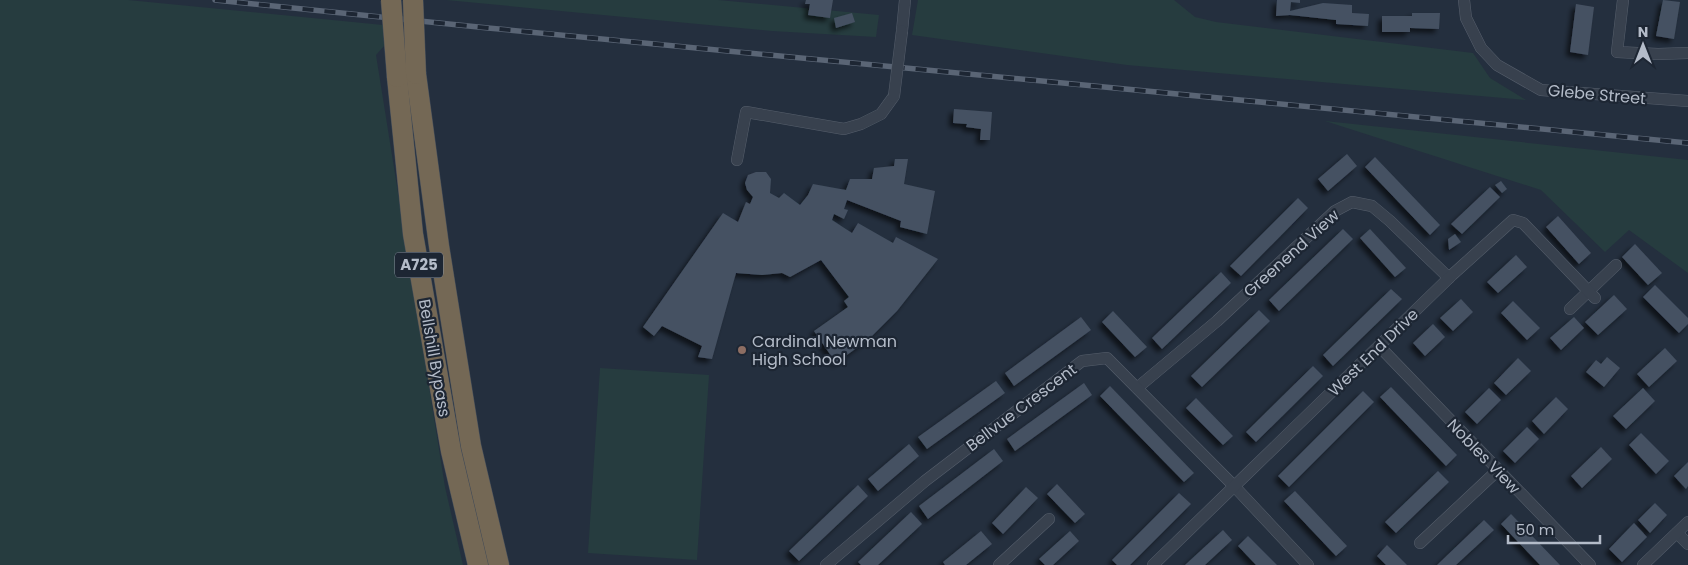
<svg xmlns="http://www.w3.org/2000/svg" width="1688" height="565" font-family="Poppins,sans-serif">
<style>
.green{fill:#263c3f}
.building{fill:#455162;filter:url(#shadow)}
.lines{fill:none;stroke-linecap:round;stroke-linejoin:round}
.street-casing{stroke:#565f6c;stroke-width:12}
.highway-casing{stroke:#434c59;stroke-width:21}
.street{stroke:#38414e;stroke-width:11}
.highway{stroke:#746855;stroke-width:20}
.rail-casing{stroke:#5a6575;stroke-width:5.5}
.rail{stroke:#1d2633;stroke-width:4;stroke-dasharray:11;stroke-linecap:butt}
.street-bridge-casing{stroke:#565f6c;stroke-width:12;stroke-linecap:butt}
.highway-bridge-casing{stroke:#434c59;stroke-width:21;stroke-linecap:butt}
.street-bridge{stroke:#38414e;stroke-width:11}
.highway-bridge{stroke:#746855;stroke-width:20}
.education-dot{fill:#8d6e63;stroke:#1d2633;stroke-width:2}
.labels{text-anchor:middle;stroke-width:4.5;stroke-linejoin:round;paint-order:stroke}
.shield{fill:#1d2633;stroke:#878f9c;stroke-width:1}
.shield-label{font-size:15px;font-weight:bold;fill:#b4bcc9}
.street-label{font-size:16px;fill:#b4bcc9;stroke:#1d2633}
.poi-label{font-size:16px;fill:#b4bcc9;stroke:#1d2633;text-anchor:start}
</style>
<defs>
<filter id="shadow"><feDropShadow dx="-4" dy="4" stdDeviation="2.5" flood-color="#0009"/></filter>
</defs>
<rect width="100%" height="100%" fill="#242f3e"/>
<g class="green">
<polygon points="0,0 128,0 383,25 384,46 376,55 445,487 463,565 0,565"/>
<polygon points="446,0 718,0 879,15 876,37 772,31"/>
<polygon points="918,0 1174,0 1195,17 1216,22 1473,53 1490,78 1526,100 1127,65 912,35"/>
<polygon points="1325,121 1688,160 1688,273 1629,230 1605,252 1541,190"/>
<polygon points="600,368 709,375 697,560 588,553"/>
</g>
<g class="building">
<polygon points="806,0 833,0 830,18 808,15 810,4 805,4"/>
<polygon points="1277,0 1300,0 1300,3 1291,2 1290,11 1323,3 1352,5 1352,13 1369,14 1368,26 1336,24 1336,20 1290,15 1276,16"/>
<polygon points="1663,0 1680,2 1674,39 1656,36"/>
<polygon points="1576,4 1594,7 1588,55 1570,52"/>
<polygon points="852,13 855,22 836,28 834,18"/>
<polygon points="1412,13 1440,13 1439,29 1410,28 1410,32 1382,32 1382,16 1412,16"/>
<polygon points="954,109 992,112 990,140 980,140 981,129 966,127 967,124 953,123"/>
<polygon points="1347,154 1357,166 1328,191 1318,179"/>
<polygon points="1375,157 1440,225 1430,235 1365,167"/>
<polygon points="895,159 908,159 904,184 935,191 927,234 900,227 901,221 847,200 844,209 848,210 844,219 834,214 832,220 852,233 858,223 893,243 896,237 938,259 897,311 869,339 836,363 814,331 848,307 844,301 849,297 821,260 790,277 782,273 762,275 736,273 712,359 698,357 702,346 662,326 654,336 643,327 723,213 738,222 746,202 750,204 753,197 747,190 745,183 748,175 756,172 766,172 771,179 770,193 779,198 784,193 800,205 808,195 813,184 846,190 850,179 872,179 874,168 894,166"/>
<polygon points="1501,181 1507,189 1502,193 1495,185"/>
<polygon points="1490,187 1500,197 1462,234 1451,224"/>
<polygon points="1298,198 1308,208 1241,276 1230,266"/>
<polygon points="1558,216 1591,253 1579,264 1546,227"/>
<polygon points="1343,229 1353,239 1279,311 1269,300"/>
<polygon points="1370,229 1406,268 1395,277 1360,238"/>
<polygon points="1455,234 1461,242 1449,250 1448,239"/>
<polygon points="1635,244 1662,273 1648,285 1622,257"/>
<polygon points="1516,255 1527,267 1498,293 1487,282"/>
<polygon points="1221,272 1231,283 1162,349 1152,338"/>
<polygon points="1655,285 1688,318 1688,324 1679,333 1643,297"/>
<polygon points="1391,289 1402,299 1333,366 1323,355"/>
<polygon points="1614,295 1627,309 1598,335 1585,322"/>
<polygon points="1461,299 1473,312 1453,331 1440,318"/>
<polygon points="1513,301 1540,328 1527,340 1501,313"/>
<polygon points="1259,310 1270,321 1202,387 1191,376"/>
<polygon points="1113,311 1147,347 1135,357 1102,322"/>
<polygon points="1081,317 1091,330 1014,386 1005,373"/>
<polygon points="1574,317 1584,328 1561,350 1550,338"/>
<polygon points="1433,324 1445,337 1425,356 1413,343"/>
<polygon points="1665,348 1677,361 1649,387 1637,374"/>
<polygon points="1607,357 1620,368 1604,387 1586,372 1596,360 1601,364"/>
<polygon points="1518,358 1531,371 1506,395 1494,383"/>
<polygon points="1313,366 1323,376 1256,442 1246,432"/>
<polygon points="996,381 1005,393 927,449 918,437"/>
<polygon points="1084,383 1092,395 1015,451 1007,439"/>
<polygon points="1110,386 1194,473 1184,482 1100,396"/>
<polygon points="1391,387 1457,455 1446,466 1380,397"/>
<polygon points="1489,388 1501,400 1477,424 1465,412"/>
<polygon points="1643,388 1655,401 1626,429 1613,416"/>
<polygon points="1363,391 1374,402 1289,487 1278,476"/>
<polygon points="1556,397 1568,409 1544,434 1532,421"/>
<polygon points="1196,398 1233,436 1223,445 1186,408"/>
<polygon points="1527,427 1539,439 1515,463 1503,451"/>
<polygon points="1641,433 1669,461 1656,474 1629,445"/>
<polygon points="909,444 919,456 878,491 868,479"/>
<polygon points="1601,447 1612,459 1582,488 1571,476"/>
<polygon points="994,449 1003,461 928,519 919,506"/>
<polygon points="1688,462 1688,486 1686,489 1674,476"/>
<polygon points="1438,471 1449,482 1396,533 1385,522"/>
<polygon points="1057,484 1085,514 1075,523 1047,494"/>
<polygon points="858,485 868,496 799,561 789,551"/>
<polygon points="1026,487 1038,498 1003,534 992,523"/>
<polygon points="1295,491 1347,546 1336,556 1284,501"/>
<polygon points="1179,493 1191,504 1130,565 1117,565 1112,560"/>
<polygon points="1655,503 1667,515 1650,533 1638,520"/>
<polygon points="911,512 922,524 878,565 861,565 858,562"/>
<polygon points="1511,514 1560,565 1540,565 1501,524"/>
<polygon points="1484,520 1494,530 1456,565 1437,565"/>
<polygon points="1634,523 1647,537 1622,562 1609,549"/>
<polygon points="1223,530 1232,540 1205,565 1185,565"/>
<polygon points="981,531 992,544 966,565 945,565 943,562"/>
<polygon points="1070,531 1079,541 1053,565 1045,565 1039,559"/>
<polygon points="1248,536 1277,565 1256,565 1238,546"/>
<polygon points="1387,545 1407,565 1386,565 1377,556"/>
</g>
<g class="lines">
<g class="street-casing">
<g id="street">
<polyline points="1464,0 1466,18 1481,48 1497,65 1541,90 1688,101"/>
<polyline points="1623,0 1617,52 1658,54 1688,53"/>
<polyline points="902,31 905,0"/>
<polyline points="737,160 746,112 844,129 861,124 881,114 894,96"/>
<polyline points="1570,309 1616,265"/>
<polyline points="1379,346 1590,565"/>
<polyline points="1137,388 1217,321 1335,211 1352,202 1372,206 1390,221 1449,278"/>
<polyline points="1677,533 1688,544"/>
<polyline points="1420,543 1498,470"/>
<polyline points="826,565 925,481 1082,361 1107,358 1234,486 1308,565"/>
<polyline points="999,565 1049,519"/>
<polyline points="1153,565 1452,275 1513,220 1523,223 1595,298"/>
<polyline points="1643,565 1688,522"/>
</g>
</g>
<g class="highway-casing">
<g id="highway">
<polyline points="416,74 439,246 471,446 499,565"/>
<polyline points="397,77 413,234 451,451 478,565"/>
</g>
</g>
<use href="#street" class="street"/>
<use href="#highway" class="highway"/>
<g class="rail-casing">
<polyline id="rail" points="215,0 488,28 1688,143"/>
</g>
<use href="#rail" class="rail"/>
<g class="street-bridge-casing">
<polyline id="street-bridge" points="894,96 902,31"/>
</g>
<g class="highway-bridge-casing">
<g id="highway-bridge">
<polyline points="391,0 397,77"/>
<polyline points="413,0 416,74"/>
</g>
</g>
<use href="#street-bridge" class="street-bridge"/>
<use href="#highway-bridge" class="highway-bridge"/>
</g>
<circle class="education-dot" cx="742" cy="350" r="5"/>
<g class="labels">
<rect class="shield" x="395" y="252.5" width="48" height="25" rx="4"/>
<g class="shield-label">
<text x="419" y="270">A725</text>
</g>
<g class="street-label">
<text transform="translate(1597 94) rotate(5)" y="6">Glebe Street</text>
<text transform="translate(1291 253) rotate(-42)" y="6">Greenend View</text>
<text transform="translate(1373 352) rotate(-44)" y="6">West End Drive</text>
<text transform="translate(435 358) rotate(80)" y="6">Bellshill Bypass</text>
<text transform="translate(1021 407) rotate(-37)" y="6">Bellvue Crescent</text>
<text transform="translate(1484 456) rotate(46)" y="6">Nobles View</text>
</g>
<g class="poi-label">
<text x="752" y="347">Cardinal Newman<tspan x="752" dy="18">High School</tspan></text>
</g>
</g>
<g transform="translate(1643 45)" stroke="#1d2633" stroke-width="4" paint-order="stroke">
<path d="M0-4L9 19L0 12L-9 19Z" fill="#b4bcc9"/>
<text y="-8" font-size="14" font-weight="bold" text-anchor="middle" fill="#b4bcc9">N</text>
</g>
<path d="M1508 535v8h92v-8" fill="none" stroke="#b4bcc9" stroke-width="2.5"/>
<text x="1516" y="535" font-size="15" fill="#b4bcc9" stroke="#1d2633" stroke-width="4" paint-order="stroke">50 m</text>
</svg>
